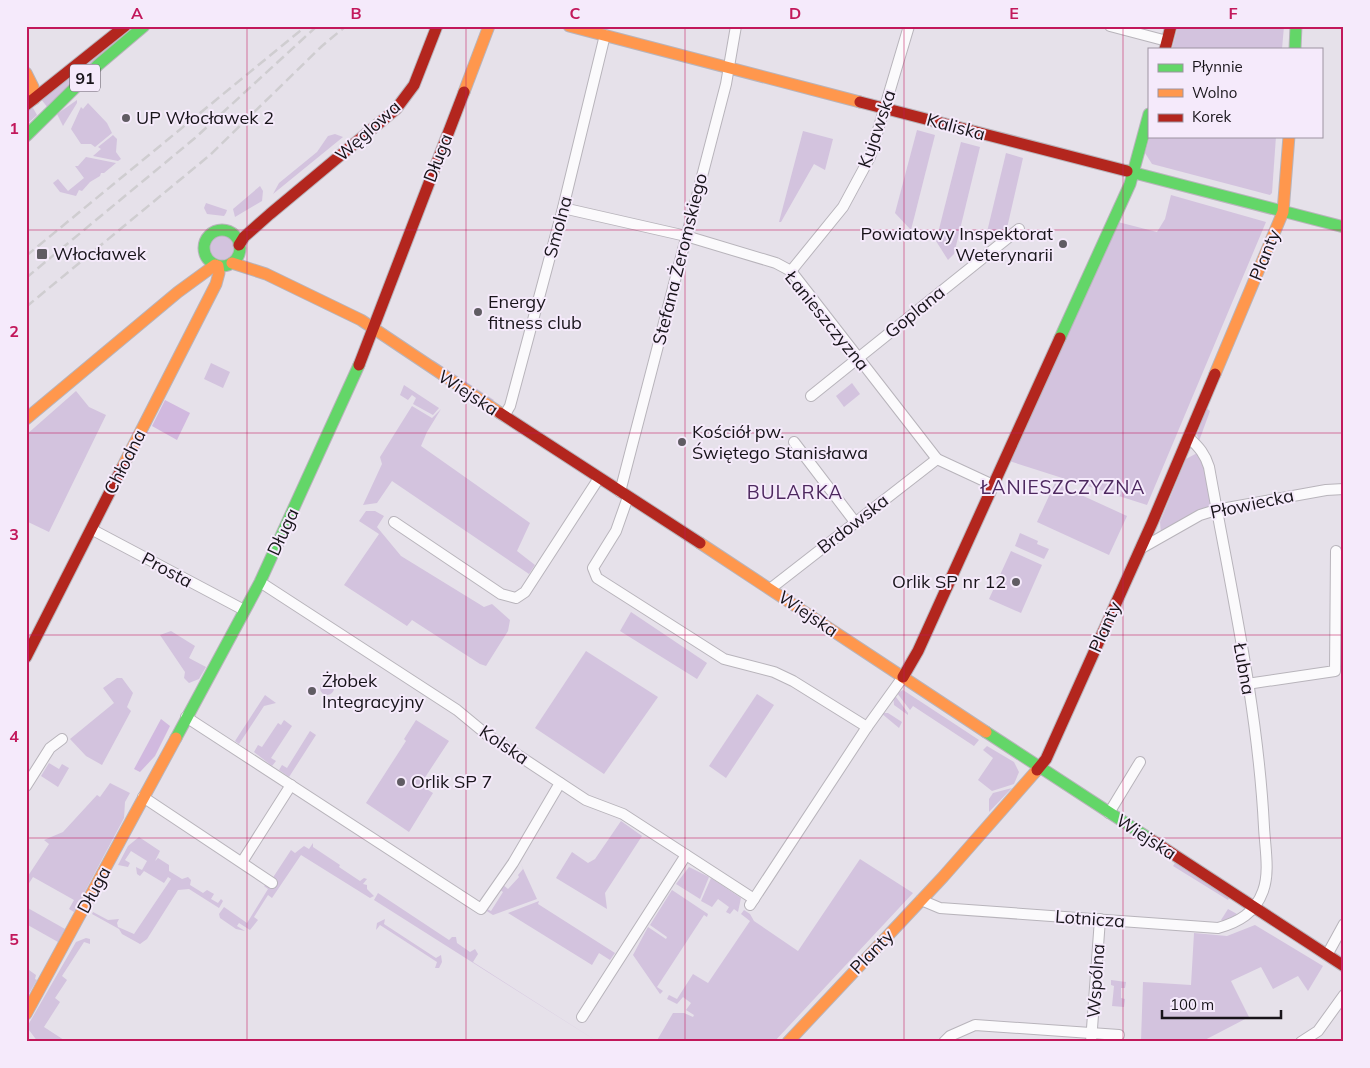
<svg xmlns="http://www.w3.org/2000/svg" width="1370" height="1068" font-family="Mulish,sans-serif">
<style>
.green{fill:#d3c3de}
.forest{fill:#d1b9df}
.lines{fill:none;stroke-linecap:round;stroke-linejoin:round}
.street-casing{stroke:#b8b4bb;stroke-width:12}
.fast-casing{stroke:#b8b4bb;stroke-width:13}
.slow-casing{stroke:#b8b4bb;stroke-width:13}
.jam-casing{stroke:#b8b4bb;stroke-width:13}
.street{stroke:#fbfafc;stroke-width:10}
.fast{stroke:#63d668;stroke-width:11}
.slow{stroke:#ff974d;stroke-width:11}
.jam{stroke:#b3261e;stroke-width:11}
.rail{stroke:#cfcdd0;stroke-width:2.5;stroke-dasharray:10 5;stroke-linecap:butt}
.grid{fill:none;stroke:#c2185b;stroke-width:1;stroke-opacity:0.55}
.poi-dot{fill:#605c63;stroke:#f5eafb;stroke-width:2}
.labels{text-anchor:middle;stroke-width:4;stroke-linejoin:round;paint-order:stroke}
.shield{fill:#f5eafb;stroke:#5a545e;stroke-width:1}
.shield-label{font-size:16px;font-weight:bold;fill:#18141a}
.poi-label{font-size:18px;fill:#18141a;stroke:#f5eafb;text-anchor:start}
.street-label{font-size:18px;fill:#18141a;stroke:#f5eafb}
.neighbourhood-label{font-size:19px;letter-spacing:1px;fill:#4d285f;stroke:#f5eafb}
.neatline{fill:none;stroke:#c2185b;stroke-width:2}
.grid-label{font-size:16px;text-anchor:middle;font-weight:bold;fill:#c2185b}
</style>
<rect width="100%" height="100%" fill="#e6e1ea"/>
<g class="green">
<polygon points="133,26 48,108 41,99"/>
<polygon points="1178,26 1284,26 1282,49 1172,49"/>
<polygon points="77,100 77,103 63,126 57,114"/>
<polygon points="88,103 107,123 112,133 95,147 91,144 81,144 71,129 81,107 83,109"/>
<polygon points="33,108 37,115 26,125 26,111"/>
<polygon points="917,130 935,135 911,230 895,213"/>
<polygon points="803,131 833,139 825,170 814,164 781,222 779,222"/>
<polygon points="335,134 343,137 273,194 279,183 317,152 328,136"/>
<polygon points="113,135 117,139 116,152 121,159 118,161 93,156 101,149 98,147"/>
<polygon points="1150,136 1276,136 1272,193 1270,195 1152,164 1145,153"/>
<polygon points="961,142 980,147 954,254 948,260 936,241"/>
<polygon points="1006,153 1023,158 1007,228 995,237 987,232"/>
<polygon points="86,157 116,163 104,173 101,173 100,176 90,182 82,191 79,190 76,196 60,192 53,183 58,179 68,191 84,178 75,166 78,166"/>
<polygon points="260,186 263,191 262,201 235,217 233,209"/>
<polygon points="1171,195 1266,222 1147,505 1006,460 1118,222 1157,232 1165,219"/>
<polygon points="206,203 227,210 226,213 224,216 207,214 204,208"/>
<circle cx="222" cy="248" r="12"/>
<polygon points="433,360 494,400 493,401 436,364"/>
<polygon points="211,363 230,372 223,388 204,379"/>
<polygon points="852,383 860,394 844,407 836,396"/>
<polygon points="404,385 439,408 433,415 413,404 416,398 412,395 408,400 400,395"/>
<polygon points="76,391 89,407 106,415 49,532 26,521 26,435"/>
<polygon points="412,406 432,418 441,409 427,432 421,446 530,523 517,551 535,565 529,574 392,481 377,503 363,505 382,464 380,457"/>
<polygon points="1206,408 1210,411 1199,441 1197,435"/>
<polygon points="1199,452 1203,459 1212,505 1161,534 1160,522 1186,459"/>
<polygon points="1055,483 1127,516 1109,555 1037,522"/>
<polygon points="366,511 375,511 384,516 377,527 401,556 484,607 492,604 510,620 508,631 486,666 480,664 412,620 407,626 344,585 379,534 359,521"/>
<polygon points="1020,533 1038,541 1037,544 1049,549 1044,559 1015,546"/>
<polygon points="1011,551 1042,565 1021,613 989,599"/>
<polygon points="631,612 707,663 697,679 620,631"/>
<polygon points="171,631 195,646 189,658 206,667 199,679 189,683 184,678 185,672 160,635"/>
<polygon points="586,651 658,697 604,774 535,728"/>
<polygon points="117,678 122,678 133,693 127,707 131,711 102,765 86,756 70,739 114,703 103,688"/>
<circle cx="327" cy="688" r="7"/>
<polygon points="903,690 979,740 974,746 913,706 910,710 897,693"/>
<polygon points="893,693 908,713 908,715 894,705"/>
<polygon points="757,694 774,705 726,778 709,766"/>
<polygon points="265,695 276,703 264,706 239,744 235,741"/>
<polygon points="881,713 888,713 902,722 899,728"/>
<polygon points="284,720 292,726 271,758 276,761 272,766 254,752 258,745 262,747 278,723 281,725"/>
<polygon points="416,720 449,741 420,785 433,793 409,832 366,803 406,741 404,739"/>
<polygon points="310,731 316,735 289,777 279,770 282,765 287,768"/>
<polygon points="987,746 1014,762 1019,772 1014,784 992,791 978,780 993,758 983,750"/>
<polygon points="49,763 59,769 62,764 69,768 58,787 41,776"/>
<polygon points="110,783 130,793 125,802 124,818 74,912 69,909 74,900 33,877 26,888 26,879 49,844 44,840 63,832 97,795 100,797"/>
<polygon points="1012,788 989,812 989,799 993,793"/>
<polygon points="621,821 642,836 605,893 607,909 556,878 572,852 588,863 595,859"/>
<polygon points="139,837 160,851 155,861 158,858 169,865 169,871 182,879 188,877 191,880 190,885 203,893 207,890 214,894 211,899 218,903 221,899 223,901 219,908 189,889 178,890 147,939 140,944 122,934 119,929 92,914 93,912 108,920 119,919 117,923 118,927 134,934 167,885 171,879 168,877 164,883 144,871 140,876 137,874 136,867 142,870 147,861 131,851 125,860 130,863 128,867 118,865 128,846"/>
<polygon points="313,843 313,847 340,865 339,867 360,881 364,878 367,879 363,884 367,885 367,889 374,896 370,898 301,855 272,898 268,895 254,917 258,920 250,930 239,923 237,926 245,931 236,929 220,918 219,914 224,907 247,923 268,889 264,886 272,879 291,850 295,853 304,846 309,849"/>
<polygon points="860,859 913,893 774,1042 656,1042 673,1013 684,1013 693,1017 694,1015 686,1010 691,1003 683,997 677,1004 667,999 669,995 677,999 693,974 708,983 750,921 741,914 744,910 750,914 754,921 798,951"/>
<polygon points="520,862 537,899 493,915 485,910 487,909 491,911 503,892 499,889 502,884 508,889 519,877 518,875 523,869"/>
<polygon points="1175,863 1229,898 1228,900 1173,866"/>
<polygon points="689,867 709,877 700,899 676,884"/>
<polygon points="711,878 741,898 738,912 734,909 730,914 726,912 729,907 718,899 712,907 701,901"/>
<polygon points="672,890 708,914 707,917 704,915 657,987 663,991 660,994 633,955 648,927 666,939 667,937 650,925"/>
<polygon points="378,893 449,940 452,937 456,937 457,943 470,952 475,949 478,954 473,962 598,1042 374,900"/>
<polygon points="539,901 538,904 615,953 610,960 599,953 592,965 508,913"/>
<polygon points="26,907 65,929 58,942 26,924"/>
<polygon points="1228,909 1237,914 1224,922 1221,920"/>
<polygon points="385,919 384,924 436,958 441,955 442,962 439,968 435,968 437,962 380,925 376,930 377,923"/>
<polygon points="1255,925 1323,966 1308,991 1298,976 1273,989 1261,967 1231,981 1249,1017 1201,1042 1121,1042 1121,1040 1141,1041 1143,982 1191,985 1194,933 1227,936"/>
<polygon points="86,938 90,939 90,944 84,942 62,976 67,980 55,998 60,1002 44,1027 67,1042 38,1042 29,1030 28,1025 76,942"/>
<polygon points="29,970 36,975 35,979 37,980 26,999 26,971"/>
<polygon points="1111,980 1126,982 1125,988 1121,988 1121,998 1125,999 1124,1007 1112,1006 1114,986 1111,985"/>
</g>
<g class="forest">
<polygon points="165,400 190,413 177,440 152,426"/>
<polygon points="161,719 170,726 155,756 140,772 134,769"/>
</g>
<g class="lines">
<g class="street-casing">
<g id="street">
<polyline points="1110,26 1167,41"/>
<polyline points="563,208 686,236 776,263 791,271 937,459 993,485"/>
<polyline points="791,271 843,207 870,157 909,26"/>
<polyline points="811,396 1019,229"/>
<polyline points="504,416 510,406 563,208 605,35"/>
<polyline points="794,442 855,522"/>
<polyline points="620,492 726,84 736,26"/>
<polyline points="628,497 616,531 593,568 597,578 724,659 774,672 793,681 867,727"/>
<polyline points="394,522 501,594 516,598 525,592 599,478"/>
<polyline points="91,529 244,610"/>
<polyline points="1140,549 1200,515 1216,510 1326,490 1344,489"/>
<polyline points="260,582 457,710 486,734 586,800 623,814 754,899"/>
<polyline points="770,589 937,459"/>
<polyline points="1247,684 1335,671 1336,551"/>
<polyline points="186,717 481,909 513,863 560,783"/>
<polyline points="26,786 50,748 62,739"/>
<polyline points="143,797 272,883"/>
<polyline points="1109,813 1140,762"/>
<polyline points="242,862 291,785"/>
<path d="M921,900L940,908L1218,928C1239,922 1255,913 1263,891C1270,872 1265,848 1264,827C1258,707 1230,585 1209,467C1205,454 1199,447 1189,438"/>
<polyline points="750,905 867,727 903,677"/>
<polyline points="1327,955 1344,924"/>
<polyline points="582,1017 686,855"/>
<polyline points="944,1042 950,1036 975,1025 1119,1035"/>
<polyline points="1091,1042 1100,919"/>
<polyline points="1301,1042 1318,1031 1344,995"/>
</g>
</g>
<g class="fast-casing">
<g id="fast">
<polyline points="1295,49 1296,26"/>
<polyline points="26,136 98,65 144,26"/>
<polyline points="1127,171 1344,227"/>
<circle cx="222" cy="248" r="18"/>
<polyline points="1060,338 1130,184 1149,114"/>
<polyline points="986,732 1150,839"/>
<polyline points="176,738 260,582 359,365"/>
</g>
</g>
<g class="slow-casing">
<g id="slow">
<polyline points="569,26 860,102"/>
<polyline points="26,73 33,87 34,99"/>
<polyline points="464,92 489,26"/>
<polyline points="232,263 266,274 361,320 500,413"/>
<polyline points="1215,374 1283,212 1289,136"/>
<polyline points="26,419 178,292 215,265"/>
<polyline points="122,468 216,284 219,273 218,266"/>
<polyline points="700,543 986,732"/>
<polyline points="26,1014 176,738"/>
<polyline points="788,1042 943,877 1037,770"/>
</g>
</g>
<g class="jam-casing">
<g id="jam">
<polyline points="1165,49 1171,26"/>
<polyline points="860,102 1127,171"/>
<polyline points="26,105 125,26"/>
<polyline points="239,245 244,237 270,214 396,109 414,85 437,26"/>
<polyline points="359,365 464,92"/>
<polyline points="500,413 700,543"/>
<polyline points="26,657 122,468"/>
<polyline points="903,677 918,651 1060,338"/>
<polyline points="1037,770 1046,759 1152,523 1215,374"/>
<polyline points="1150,839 1344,966"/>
</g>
</g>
<use href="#street" class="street"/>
<use href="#fast" class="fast"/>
<use href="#slow" class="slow"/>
<use href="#jam" class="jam"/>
<g class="rail">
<polyline points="26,256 306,26"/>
<polyline points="26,278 195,138 317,26"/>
<polyline points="26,307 210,155 322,46 346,26"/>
</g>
</g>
<path class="grid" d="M247,26V1042M466,26V1042M685,26V1042M904,26V1042M1123,26V1042M26,230H1344M26,433H1344M26,635H1344M26,838H1344"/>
<g class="poi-dot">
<circle cx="126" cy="118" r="5"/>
<circle cx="1063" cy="244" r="5"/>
<rect x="36" y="248" width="12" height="12" rx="2.5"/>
<circle cx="478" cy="312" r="5"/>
<circle cx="682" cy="442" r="5"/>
<circle cx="1016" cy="582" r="5"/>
<circle cx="312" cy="691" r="5"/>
<circle cx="401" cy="782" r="5"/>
</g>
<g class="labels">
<rect class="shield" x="70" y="64.5" width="30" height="27" rx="4"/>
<g class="shield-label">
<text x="85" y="84">91</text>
</g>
<g class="poi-label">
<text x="136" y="124">UP Włocławek 2</text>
<text x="1053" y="240" text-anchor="end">Powiatowy Inspektorat<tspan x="1053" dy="21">Weterynarii</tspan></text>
<text x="53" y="260">Włocławek</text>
<text x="488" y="308">Energy<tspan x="488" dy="21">fitness club</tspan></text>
<text x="692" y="438">Kościół pw.<tspan x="692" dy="21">Świętego Stanisława</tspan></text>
<text x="1006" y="588" text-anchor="end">Orlik SP nr 12</text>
<text x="322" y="687">Żłobek<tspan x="322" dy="21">Integracyjny</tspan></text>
<text x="411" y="788">Orlik SP 7</text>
</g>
<g class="street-label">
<text transform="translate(956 127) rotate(15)" y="6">Kaliska</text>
<text transform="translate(877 129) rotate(-71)" y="6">Kujawska</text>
<text transform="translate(368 131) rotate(-42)" y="6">Węglowa</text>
<text transform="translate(438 158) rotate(-69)" y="6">Długa</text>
<text transform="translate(558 227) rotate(-75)" y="6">Smolna</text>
<text transform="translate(1265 255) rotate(-68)" y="6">Planty</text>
<text transform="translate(680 259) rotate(-76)" y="6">Stefana Żeromskiego</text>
<text transform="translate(915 312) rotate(-39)" y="6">Goplana</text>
<text transform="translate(827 321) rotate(51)" y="6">Łanieszczyzna</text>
<text transform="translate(468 393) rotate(33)" y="6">Wiejska</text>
<text transform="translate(125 462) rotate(-63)" y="6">Chłodna</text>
<text transform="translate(1252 504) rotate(-12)" y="6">Płowiecka</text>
<text transform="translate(853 524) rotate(-38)" y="6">Brdowska</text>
<text transform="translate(283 532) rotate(-65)" y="6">Długa</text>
<text transform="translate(167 570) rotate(28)" y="6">Prosta</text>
<text transform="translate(808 614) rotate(34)" y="6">Wiejska</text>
<text transform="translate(1105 627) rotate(-66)" y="6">Planty</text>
<text transform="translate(1244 669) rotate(80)" y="6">Łubna</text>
<text transform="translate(504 745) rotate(34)" y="6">Kolska</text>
<text transform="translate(1146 837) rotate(33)" y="6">Wiejska</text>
<text transform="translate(94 890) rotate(-62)" y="6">Długa</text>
<text transform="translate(1090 919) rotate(4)" y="6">Lotnicza</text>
<text transform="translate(872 952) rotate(-46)" y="6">Planty</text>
<text transform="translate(1096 981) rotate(-86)" y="6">Wspólna</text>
</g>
<g class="neighbourhood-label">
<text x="1063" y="494">ŁANIESZCZYZNA</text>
<text x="795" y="499">BULARKA</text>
</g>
</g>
<rect width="1370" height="1068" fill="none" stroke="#f5eafb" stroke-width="55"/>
<rect x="1148" y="48" width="175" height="90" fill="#f5eafb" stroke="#9d94a1"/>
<rect x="1158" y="64" width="25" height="8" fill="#63d668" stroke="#9d94a1"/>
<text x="1192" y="72" font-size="15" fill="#18141a">Płynnie</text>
<rect x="1158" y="89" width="25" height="8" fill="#ff974d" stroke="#9d94a1"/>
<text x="1192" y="98" font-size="15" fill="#18141a">Wolno</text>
<rect x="1158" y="114" width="25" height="8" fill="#b3261e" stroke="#9d94a1"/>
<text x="1192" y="122" font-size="15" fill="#18141a">Korek</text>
<path d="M1162 1010v8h119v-8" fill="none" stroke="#18141a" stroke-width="2.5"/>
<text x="1170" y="1010" font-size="15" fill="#18141a" stroke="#f5eafb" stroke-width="4" paint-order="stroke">100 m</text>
<rect x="28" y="28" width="1314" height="1012" class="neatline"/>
<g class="grid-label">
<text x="137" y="19">A</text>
<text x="356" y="19">B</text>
<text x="575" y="19">C</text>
<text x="795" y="19">D</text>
<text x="1014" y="19">E</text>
<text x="1233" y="19">F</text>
<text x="14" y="134">1</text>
<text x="14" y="337">2</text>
<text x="14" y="540">3</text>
<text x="14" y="742">4</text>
<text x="14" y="945">5</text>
</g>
</svg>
